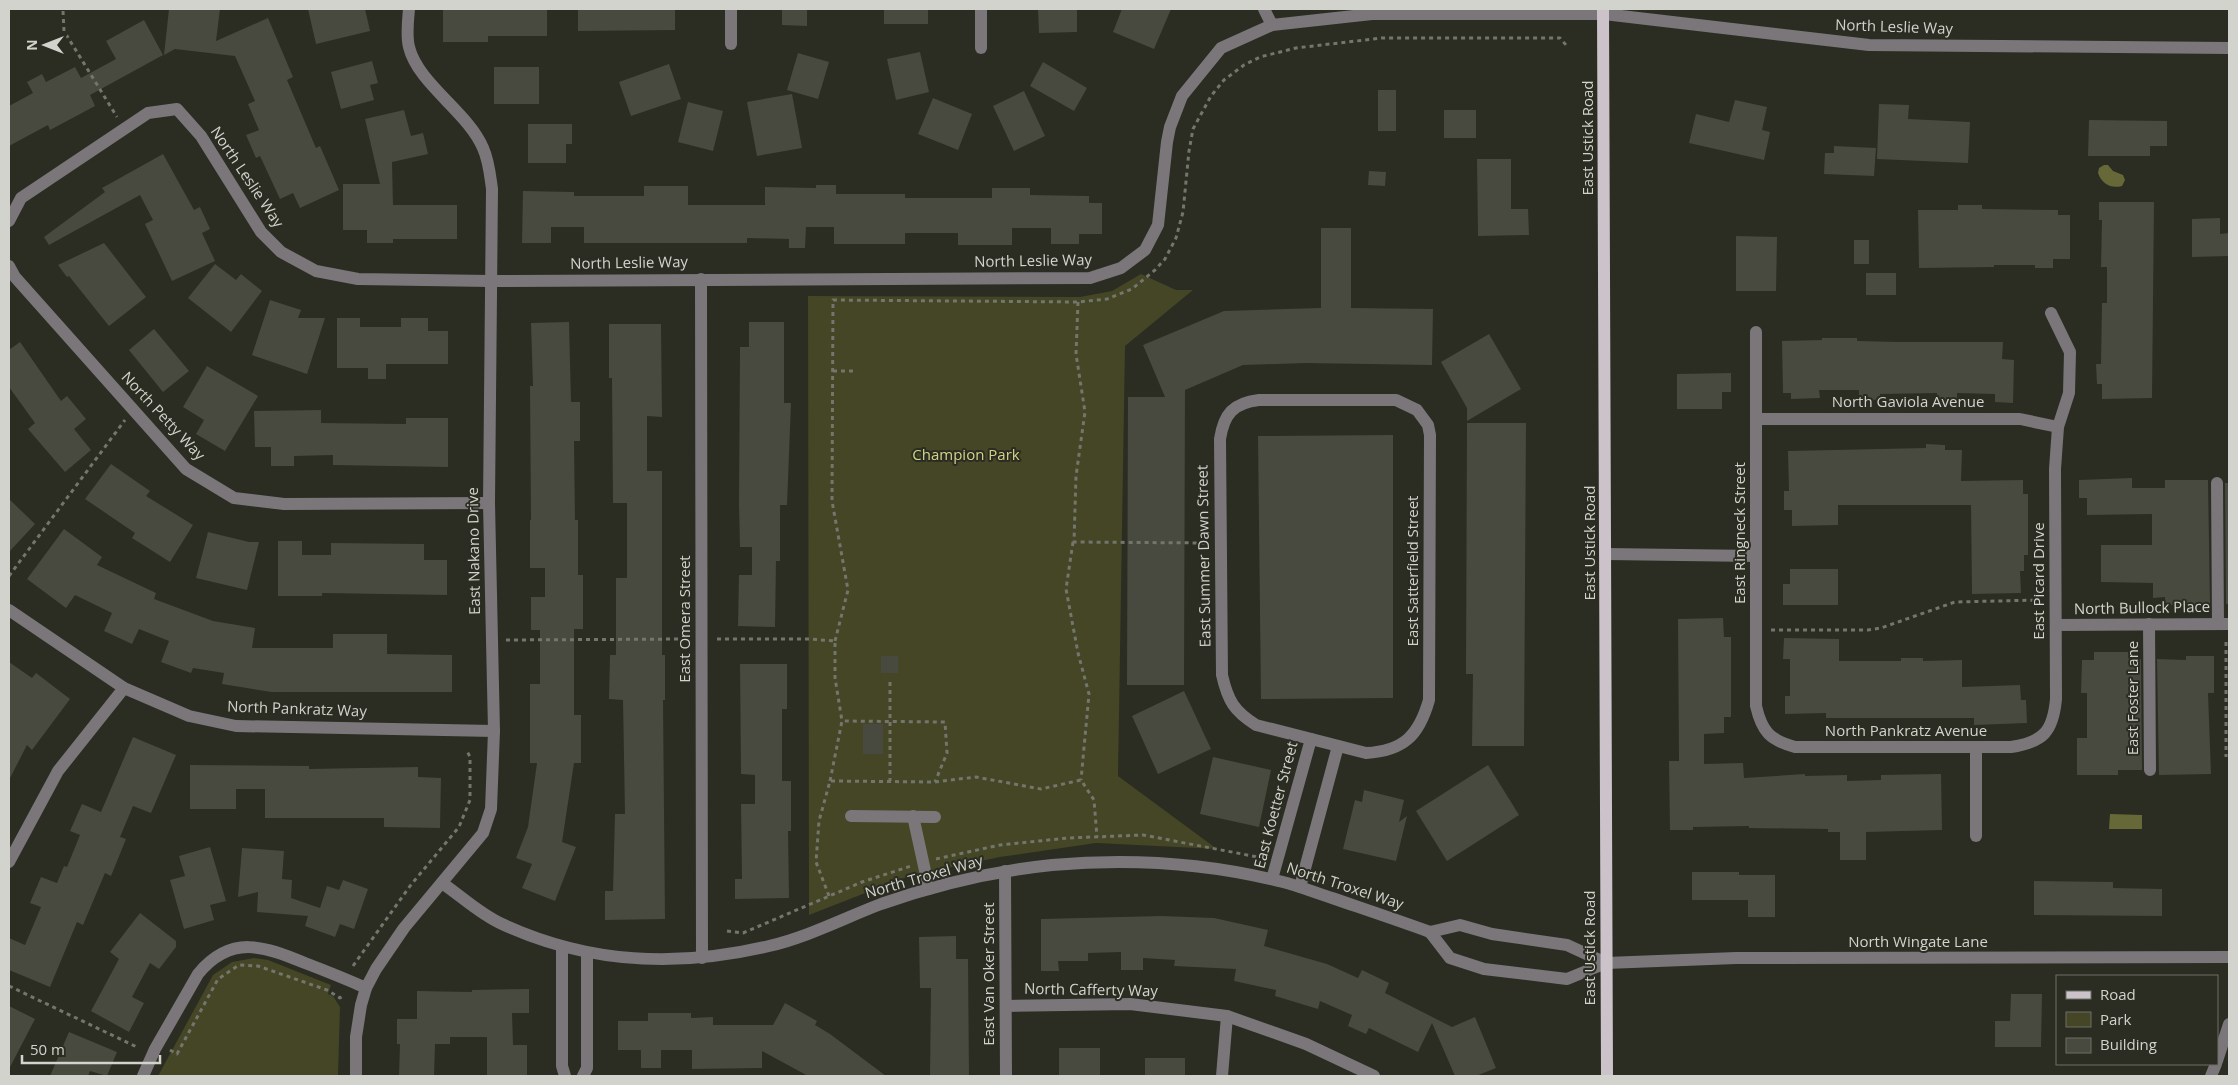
<svg xmlns="http://www.w3.org/2000/svg" width="2238" height="1085" font-family="'Open Sans',sans-serif">
<style>
.green{fill:#444625}
.water{fill:#666838}
.building{fill:#48493f}
.lines{fill:none;stroke-linecap:round;stroke-linejoin:round}
.path{stroke:#74756d;stroke-width:3;stroke-dasharray:4 4;stroke-linecap:butt}
.minor{stroke:#7a767a;stroke-width:12}
.major{stroke:#cbc2ca;stroke-width:12}
.labels{text-anchor:middle;stroke-width:4;stroke-linejoin:round;paint-order:stroke}
.street-label{font-size:15px;fill:#d2d3cc;stroke:#2b2c22}
.park-label{font-size:15px;fill:#d0d486;stroke:#2b2c22}
</style>
<rect width="100%" height="100%" fill="#2b2c22"/>
<g class="green">
<polygon points="1141,274 1176,290 1193,290 1125,346 1118,776 1217,849 1096,843 1000,857 909,876 809,915 808,296 1080,297 1112,291"/>
<polygon points="254,958 268,960 331,985 328,994 333,996 340,1007 338,1076 158,1076 213,975 232,962"/>
</g>
<g class="water">
<path d="M2104,165H2108L2113,171L2123,175L2125,180L2122,186C2111,189 2102,184 2098,173L2099,168Z"/>
<polygon points="2110,814 2142,815 2142,829 2109,829"/>
</g>
<g class="building">
<polygon points="169,9 220,9 216,41 268,18 293,77 287,80 316,148 320,146 339,190 300,208 293,193 280,199 260,156 256,158 246,135 259,130 248,104 255,101 235,56 175,49 164,55"/>
<polygon points="308,9 365,9 370,31 316,44"/>
<polygon points="443,9 547,9 547,36 488,36 488,42 443,42"/>
<polygon points="578,9 675,9 675,30 578,31"/>
<polygon points="782,9 807,9 807,26 782,25"/>
<rect x="884" y="9" width="44" height="15"/>
<polygon points="1038,9 1077,9 1077,32 1039,33"/>
<polygon points="1122,9 1171,9 1154,49 1113,32"/>
<polygon points="144,20 163,55 90,95 95,106 50,130 48,125 9,146 9,106 33,93 27,82 42,74 46,82 75,67 81,78 116,59 106,41"/>
<polygon points="920,52 929,92 896,100 887,59"/>
<polygon points="798,53 829,62 818,99 787,90"/>
<polygon points="372,61 378,83 370,85 374,100 341,109 331,72"/>
<polygon points="1043,62 1087,88 1074,111 1030,86"/>
<polygon points="669,64 681,99 631,116 619,82"/>
<rect x="494" y="67" width="45" height="37"/>
<rect x="1378" y="90" width="18" height="41"/>
<polygon points="1024,91 1045,136 1014,151 993,106"/>
<polygon points="792,94 802,148 757,156 747,102"/>
<polygon points="933,98 972,114 958,150 918,134"/>
<polygon points="1735,100 1767,107 1762,130 1770,132 1764,160 1689,143 1696,114 1729,122"/>
<polygon points="688,102 723,111 713,151 678,142"/>
<polygon points="1879,104 1909,105 1908,119 1970,122 1968,163 1877,159"/>
<polygon points="404,110 411,136 423,133 428,154 392,162 393,205 457,205 457,239 393,239 393,243 367,243 367,230 343,230 343,184 380,184 365,119"/>
<rect x="1444" y="110" width="32" height="28"/>
<polygon points="2089,120 2167,121 2167,146 2150,146 2150,156 2088,156"/>
<polygon points="528,124 572,124 572,144 566,144 566,163 528,163"/>
<polygon points="1834,146 1876,148 1874,176 1824,174 1825,153 1834,153"/>
<polygon points="163,154 194,210 200,207 210,229 202,233 215,261 172,281 145,224 153,220 140,195 49,245 44,237 105,192 102,188"/>
<polygon points="1477,159 1511,159 1511,209 1528,209 1529,235 1478,236"/>
<polygon points="1369,171 1386,172 1385,186 1368,185"/>
<polygon points="816,185 836,185 836,194 905,194 905,198 992,198 992,188 1030,188 1030,195 1089,196 1089,203 1102,203 1102,234 1079,234 1079,244 1051,244 1051,228 1012,228 1012,245 958,245 958,233 905,233 905,244 834,244 834,227 806,227 805,248 789,248 789,239 747,238 747,243 584,243 584,227 551,227 551,243 522,243 523,191 574,192 574,196 644,196 644,186 688,186 688,205 765,205 765,187 816,188"/>
<polygon points="2099,202 2154,202 2152,398 2102,399 2102,384 2097,384 2096,364 2101,364 2102,303 2107,303 2107,267 2101,267 2102,220 2099,220"/>
<polygon points="1958,205 1982,205 1982,209 2058,210 2058,215 2070,215 2070,259 2053,259 2053,268 2035,268 2035,265 1994,265 1994,267 1919,268 1918,210 1958,210"/>
<polygon points="2220,218 2220,234 2229,233 2229,256 2192,257 2192,219"/>
<polygon points="1321,228 1351,228 1351,308 1433,309 1432,365 1305,363 1243,365 1185,390 1184,685 1127,685 1128,397 1165,397 1143,345 1224,311 1321,308"/>
<polygon points="1736,236 1777,237 1776,291 1736,291"/>
<rect x="1854" y="240" width="15" height="24"/>
<polygon points="104,243 146,297 109,326 69,276 67,277 58,265"/>
<polygon points="215,264 236,280 241,274 262,291 231,332 188,298"/>
<rect x="1866" y="273" width="30" height="22"/>
<polygon points="270,300 301,310 298,318 325,318 307,374 252,355"/>
<polygon points="337,318 360,318 360,327 401,327 401,318 428,318 428,331 448,331 448,364 386,364 386,379 368,379 368,368 337,368"/>
<polygon points="569,322 571,402 580,402 580,441 574,441 575,520 578,520 578,575 583,575 583,629 574,629 574,715 581,715 581,763 574,763 562,842 576,847 555,901 522,888 532,864 516,858 528,827 537,763 530,763 530,684 540,684 540,630 531,630 531,597 545,597 545,568 530,568 530,520 531,520 530,386 533,386 531,323"/>
<polygon points="749,322 784,322 784,403 791,403 787,505 780,505 780,561 776,561 775,627 738,626 739,575 752,575 752,547 740,547 739,504 740,347 749,347"/>
<polygon points="609,324 661,324 662,417 647,416 647,471 662,471 662,655 665,655 665,700 663,700 665,919 605,920 605,891 613,891 615,814 625,814 623,700 609,699 610,655 616,655 616,578 627,578 627,503 613,503 612,378 609,378"/>
<polygon points="154,329 189,371 163,392 129,350"/>
<polygon points="1489,334 1521,389 1467,421 1467,408 1441,362"/>
<polygon points="1822,338 1857,338 1857,341 1898,342 2003,342 2002,359 2014,360 2013,403 1995,402 1995,394 1957,393 1957,403 1937,403 1937,393 1880,394 1880,400 1859,399 1859,390 1819,390 1820,398 1791,399 1791,393 1783,393 1782,341 1822,340"/>
<polygon points="20,342 61,401 67,396 86,419 74,429 91,450 65,472 28,429 35,423 9,387 9,350"/>
<polygon points="207,366 258,396 225,451 196,434 204,420 183,407"/>
<polygon points="1731,373 1731,392 1722,392 1722,409 1677,409 1677,374"/>
<polygon points="321,410 321,423 406,424 406,418 448,418 448,467 333,465 333,455 294,456 294,466 271,466 271,447 255,447 254,411"/>
<polygon points="1467,423 1526,423 1524,746 1472,746 1473,674 1466,674"/>
<polygon points="1393,435 1393,698 1261,699 1258,436"/>
<polygon points="1926,444 1945,445 1945,450 1962,450 1961,481 2023,480 2023,494 2028,494 2028,555 2024,555 2024,571 2020,571 2021,593 1972,594 1971,505 1838,505 1838,525 1792,526 1792,510 1784,510 1784,491 1789,491 1788,451 1926,448"/>
<polygon points="111,464 150,491 146,496 193,525 170,562 132,538 135,533 85,499"/>
<polygon points="2132,478 2132,488 2165,488 2165,480 2208,480 2210,604 2165,605 2165,597 2153,598 2153,583 2101,582 2101,545 2152,545 2152,514 2087,515 2087,498 2079,498 2079,480"/>
<polygon points="2225,483 2229,483 2229,604 2226,604"/>
<polygon points="9,499 35,524 9,552"/>
<polygon points="64,529 102,557 97,565 156,593 154,599 213,621 255,628 252,648 333,648 333,634 387,634 387,654 452,655 452,692 271,692 222,684 224,673 193,668 191,673 161,662 169,641 139,629 132,644 104,631 112,613 75,595 66,608 27,579"/>
<polygon points="208,532 249,542 259,542 247,590 196,578"/>
<polygon points="278,541 302,541 302,555 331,555 331,543 424,544 424,560 447,560 447,595 322,593 322,596 278,596"/>
<polygon points="1790,569 1838,569 1838,605 1783,605 1783,584 1790,584"/>
<polygon points="1723,618 1724,637 1731,637 1731,717 1724,717 1724,733 1704,734 1704,764 1743,763 1744,778 1805,774 1805,776 1847,775 1847,781 1881,780 1881,775 1941,774 1942,830 1866,832 1866,860 1840,860 1840,832 1828,832 1828,829 1749,828 1749,826 1693,827 1693,830 1670,830 1669,761 1679,761 1678,619"/>
<polygon points="1784,638 1839,639 1839,661 1901,661 1901,658 1923,658 1923,661 1962,660 1962,687 2020,685 2021,700 2026,700 2027,723 1974,725 1974,718 1826,718 1826,713 1785,714 1785,696 1790,696 1790,659 1783,659"/>
<polygon points="2094,652 2133,652 2133,659 2141,659 2142,770 2118,770 2118,775 2077,775 2077,738 2087,738 2087,693 2081,693 2082,660 2094,660"/>
<rect x="881" y="656" width="17" height="17"/>
<polygon points="2186,656 2214,656 2214,693 2208,693 2211,774 2159,775 2157,659 2186,660"/>
<polygon points="9,662 32,678 36,673 70,699 32,750 27,745 9,780"/>
<polygon points="740,664 787,664 787,709 782,709 782,781 791,781 791,831 788,831 789,898 735,899 735,879 742,879 741,804 755,804 755,775 741,774"/>
<polygon points="1184,691 1211,749 1158,774 1132,716"/>
<rect x="863" y="724" width="20" height="30"/>
<polygon points="133,737 176,755 151,813 133,806 120,837 126,839 111,876 105,873 83,925 77,922 50,987 9,970 9,938 25,945 41,907 30,903 41,877 57,883 64,866 67,867 80,835 70,831 82,804 101,812"/>
<polygon points="1213,757 1271,770 1259,827 1200,814"/>
<polygon points="190,765 309,766 309,769 418,767 418,777 441,778 440,828 384,827 384,818 265,818 265,789 236,789 236,809 190,809"/>
<polygon points="1488,765 1519,815 1447,861 1416,811"/>
<polygon points="1364,790 1404,800 1399,822 1407,816 1396,861 1343,849 1355,800 1362,802"/>
<polygon points="210,847 226,901 210,905 214,920 184,929 170,880 185,876 179,856"/>
<polygon points="242,848 284,851 282,879 292,880 291,898 320,908 327,886 339,890 343,880 368,889 354,929 340,924 335,937 305,926 308,916 257,912 258,892 238,897"/>
<polygon points="1692,872 1739,872 1739,875 1775,875 1775,917 1748,917 1748,900 1692,900"/>
<polygon points="2034,881 2113,882 2113,888 2162,889 2162,916 2034,915"/>
<polygon points="140,913 176,941 176,947 159,969 150,963 132,997 144,1003 129,1032 91,1011 119,959 110,952"/>
<polygon points="1161,916 1214,918 1268,930 1264,946 1327,964 1358,978 1362,970 1389,983 1385,993 1452,1027 1475,1017 1496,1068 1476,1076 1455,1076 1432,1023 1418,1052 1369,1028 1366,1034 1348,1026 1352,1015 1320,1001 1318,1009 1275,996 1276,990 1234,981 1236,969 1174,966 1175,960 1143,958 1143,970 1121,970 1121,952 1088,953 1088,961 1058,961 1059,971 1041,971 1041,919"/>
<polygon points="956,936 956,959 968,959 969,1076 930,1076 931,988 920,988 919,937"/>
<polygon points="529,989 529,1013 512,1013 513,1045 527,1045 527,1076 487,1076 487,1037 450,1037 450,1044 435,1044 434,1076 399,1076 400,1044 397,1044 397,1019 417,1019 417,991 472,992 472,990"/>
<polygon points="2011,994 2042,994 2041,1047 1995,1047 1995,1021 2010,1021"/>
<polygon points="785,1003 817,1021 815,1025 830,1034 886,1076 808,1076 762,1051 762,1068 692,1069 692,1050 661,1050 661,1068 641,1068 641,1050 618,1050 618,1021 648,1021 648,1013 691,1013 691,1018 713,1017 713,1025 773,1025"/>
<polygon points="9,1006 35,1019 9,1069"/>
<polygon points="69,1032 117,1052 107,1076 90,1071 88,1076 50,1076"/>
<rect x="1059" y="1048" width="41" height="28"/>
<rect x="1145" y="1058" width="40" height="18"/>
</g>
<g class="lines">
<g class="path">
<polyline points="63,11 64,31 117,117"/>
<polyline points="1078,302 1076,354 1085,412 1076,476 1074,542 1206,543"/>
<polyline points="833,371 857,371"/>
<polyline points="1073,542 1066,589 1078,653 1089,694 1081,780"/>
<polyline points="9,576 125,420"/>
<polyline points="1771,630 1868,630 1881,628 1955,602 2040,600"/>
<polyline points="717,639 809,639 835,641 835,678 842,721"/>
<polyline points="506,640 688,639"/>
<polyline points="835,641 848,590 832,501 833,300 1078,302 1107,299 1132,289 1155,270 1165,259 1176,238 1183,212 1189,151 1193,129 1211,96 1224,80 1244,65 1260,57 1296,48 1382,38 1560,38 1566,45"/>
<polyline points="2226,642 2226,757"/>
<polyline points="890,682 890,781"/>
<polyline points="830,781 842,721 945,722 947,753 935,782"/>
<polyline points="936,859 1000,845 1068,838 1143,835 1263,858"/>
<polyline points="829,896 816,862 819,821 830,781 935,782 976,777 1041,789 1081,780 1094,800 1097,837"/>
<polyline points="727,931 743,933 862,882 911,866"/>
<polyline points="353,966 410,886 459,827 470,800 470,757 466,749"/>
<polyline points="9,986 139,1048"/>
<polyline points="170,1050 177,1054 218,979 239,965 258,966 327,990 340,998 343,995"/>
</g>
<g class="minor">
<polyline points="981,9 981,48"/>
<polyline points="1264,9 1272,25"/>
<polyline points="731,44 731,9"/>
<polyline points="9,221 21,198 148,113 177,109 201,136 261,232 281,252 316,271 358,279 490,281 1090,278 1121,268 1145,250 1158,225 1167,142 1170,127 1182,96 1221,48 1272,25 1372,14 1604,14 1869,45 2229,48"/>
<polyline points="9,266 15,277 186,469 234,498 284,504 489,503"/>
<polyline points="701,279 702,958"/>
<path d="M1756,332V706C1762,732 1770,740 1795,747H2011C2043,742 2053,732 2056,699L2055,469L2058,427L2069,393L2070,352L2051,313"/>
<path d="M1259,400H1396L1417,410L1428,425L1430,435L1429,700C1419,735 1404,751 1366,753L1256,725C1234,711 1228,701 1222,675L1220,439C1224,414 1233,403 1259,400Z"/>
<polyline points="1756,419 2020,419 2058,427"/>
<polyline points="2217,483 2218,624"/>
<polyline points="1606,554 1756,556"/>
<polyline points="9,610 124,688 189,716 236,726 494,731"/>
<polyline points="2149,624 2150,770"/>
<polyline points="2056,625 2229,624"/>
<polyline points="1976,747 1976,836"/>
<polyline points="851,816 935,817"/>
<polyline points="913,816 929,889"/>
<polyline points="9,862 58,771 124,688"/>
<polyline points="1005,871 1006,1076"/>
<polyline points="1272,879 1311,739"/>
<path d="M442,883C461,896 481,915 502,924C589,964 677,968 769,946C808,937 844,918 881,904C935,885 994,871 1052,865C1129,858 1208,863 1283,882C1299,886 1316,893 1332,898C1364,909 1397,920 1430,932"/>
<polyline points="1300,887 1338,746"/>
<polyline points="562,947 562,1066 565,1076"/>
<polyline points="1606,963 1567,945 1492,934 1460,925 1430,932 1450,958 1484,969 1567,979 1606,963 1736,958 2229,957"/>
<polyline points="1006,1006 1130,1004 1227,1016 1306,1044 1374,1076"/>
<polyline points="2217,1061 2229,1024"/>
<path d="M143,1076L155,1049L198,974C231,934 264,946 305,963C326,971 346,979 366,988"/>
<path d="M356,1076V1037L361,1005L366,988L376,969L404,928L483,833L491,809L494,731L489,503L492,189C490,175 489,161 483,148C468,112 418,84 409,47C406,35 408,21 409,9"/>
<polyline points="583,1076 587,1068 587,953"/>
<polyline points="1222,1076 1227,1016"/>
<polyline points="2211,1076 2216,1064"/>
</g>
<polyline class="major" points="1603,9 1607,1076"/>
</g>
<g class="labels">
<g class="street-label">
<text transform="translate(1894 27) rotate(2)" y="5">North Leslie Way</text>
<text transform="translate(1588 138) rotate(-90)" y="5">East Ustick Road</text>
<text transform="translate(247 177) rotate(56)" y="5">North Leslie Way</text>
<text transform="translate(1033 261) rotate(-1)" y="5">North Leslie Way</text>
<text transform="translate(629 263) rotate(-1)" y="5">North Leslie Way</text>
<text x="1908" y="407">North Gaviola Avenue</text>
<text transform="translate(163 416) rotate(47)" y="5">North Petty Way</text>
<text transform="translate(1740 533) rotate(-90)" y="5">East Ringneck Street</text>
<text transform="translate(1590 543) rotate(-90)" y="5">East Ustick Road</text>
<text transform="translate(474 551) rotate(-91)" y="5">East Nakano Drive</text>
<text transform="translate(1204 556) rotate(-91)" y="5">East Summer Dawn Street</text>
<text transform="translate(1413 571) rotate(-90)" y="5">East Satterfield Street</text>
<text transform="translate(2039 581) rotate(-90)" y="5">East Picard Drive</text>
<text transform="translate(2142 608) rotate(-1)" y="5">North Bullock Place</text>
<text transform="translate(685 619) rotate(-90)" y="5">East Omera Street</text>
<text transform="translate(2133 698) rotate(-90)" y="5">East Foster Lane</text>
<text transform="translate(297 709) rotate(2)" y="5">North Pankratz Way</text>
<text x="1906" y="736">North Pankratz Avenue</text>
<text transform="translate(1276 805) rotate(-75)" y="5">East Koetter Street</text>
<text transform="translate(924 877) rotate(-16)" y="5">North Troxel Way</text>
<text transform="translate(1345 886) rotate(18)" y="5">North Troxel Way</text>
<text x="1918" y="947">North Wingate Lane</text>
<text transform="translate(1590 948) rotate(-90)" y="5">East Ustick Road</text>
<text transform="translate(989 974) rotate(-90)" y="5">East Van Oker Street</text>
<text transform="translate(1091 990) rotate(1)" y="5">North Cafferty Way</text>
</g>
<g class="park-label">
<text x="966" y="460">Champion Park</text>
</g>
</g>
<rect width="2238" height="1085" fill="none" stroke="#d2d3cc" stroke-width="20"/>
<rect x="2056" y="975" width="162" height="90" fill="#2b2c22" stroke="#6e6f66"/>
<rect x="2066" y="991" width="25" height="8" fill="#cbc2ca" stroke="#6e6f66"/>
<text x="2100" y="1000" font-size="15" fill="#d2d3cc">Road</text>
<rect x="2066" y="1012" width="25" height="15" fill="#444625" stroke="#6e6f66"/>
<text x="2100" y="1025" font-size="15" fill="#d2d3cc">Park</text>
<rect x="2066" y="1038" width="25" height="15" fill="#48493f" stroke="#6e6f66"/>
<text x="2100" y="1050" font-size="15" fill="#d2d3cc">Building</text>
<g transform="translate(45 45) rotate(270)" stroke="#2b2c22" stroke-width="4" paint-order="stroke">
<path d="M0-4L9 19L0 12L-9 19Z" fill="#d2d3cc"/>
<text y="-8" font-size="14" font-weight="bold" text-anchor="middle" fill="#d2d3cc">N</text>
</g>
<path d="M22 1055v8h138v-8" fill="none" stroke="#d2d3cc" stroke-width="2.5"/>
<text x="30" y="1055" font-size="15" fill="#d2d3cc" stroke="#2b2c22" stroke-width="4" paint-order="stroke">50 m</text>
</svg>
